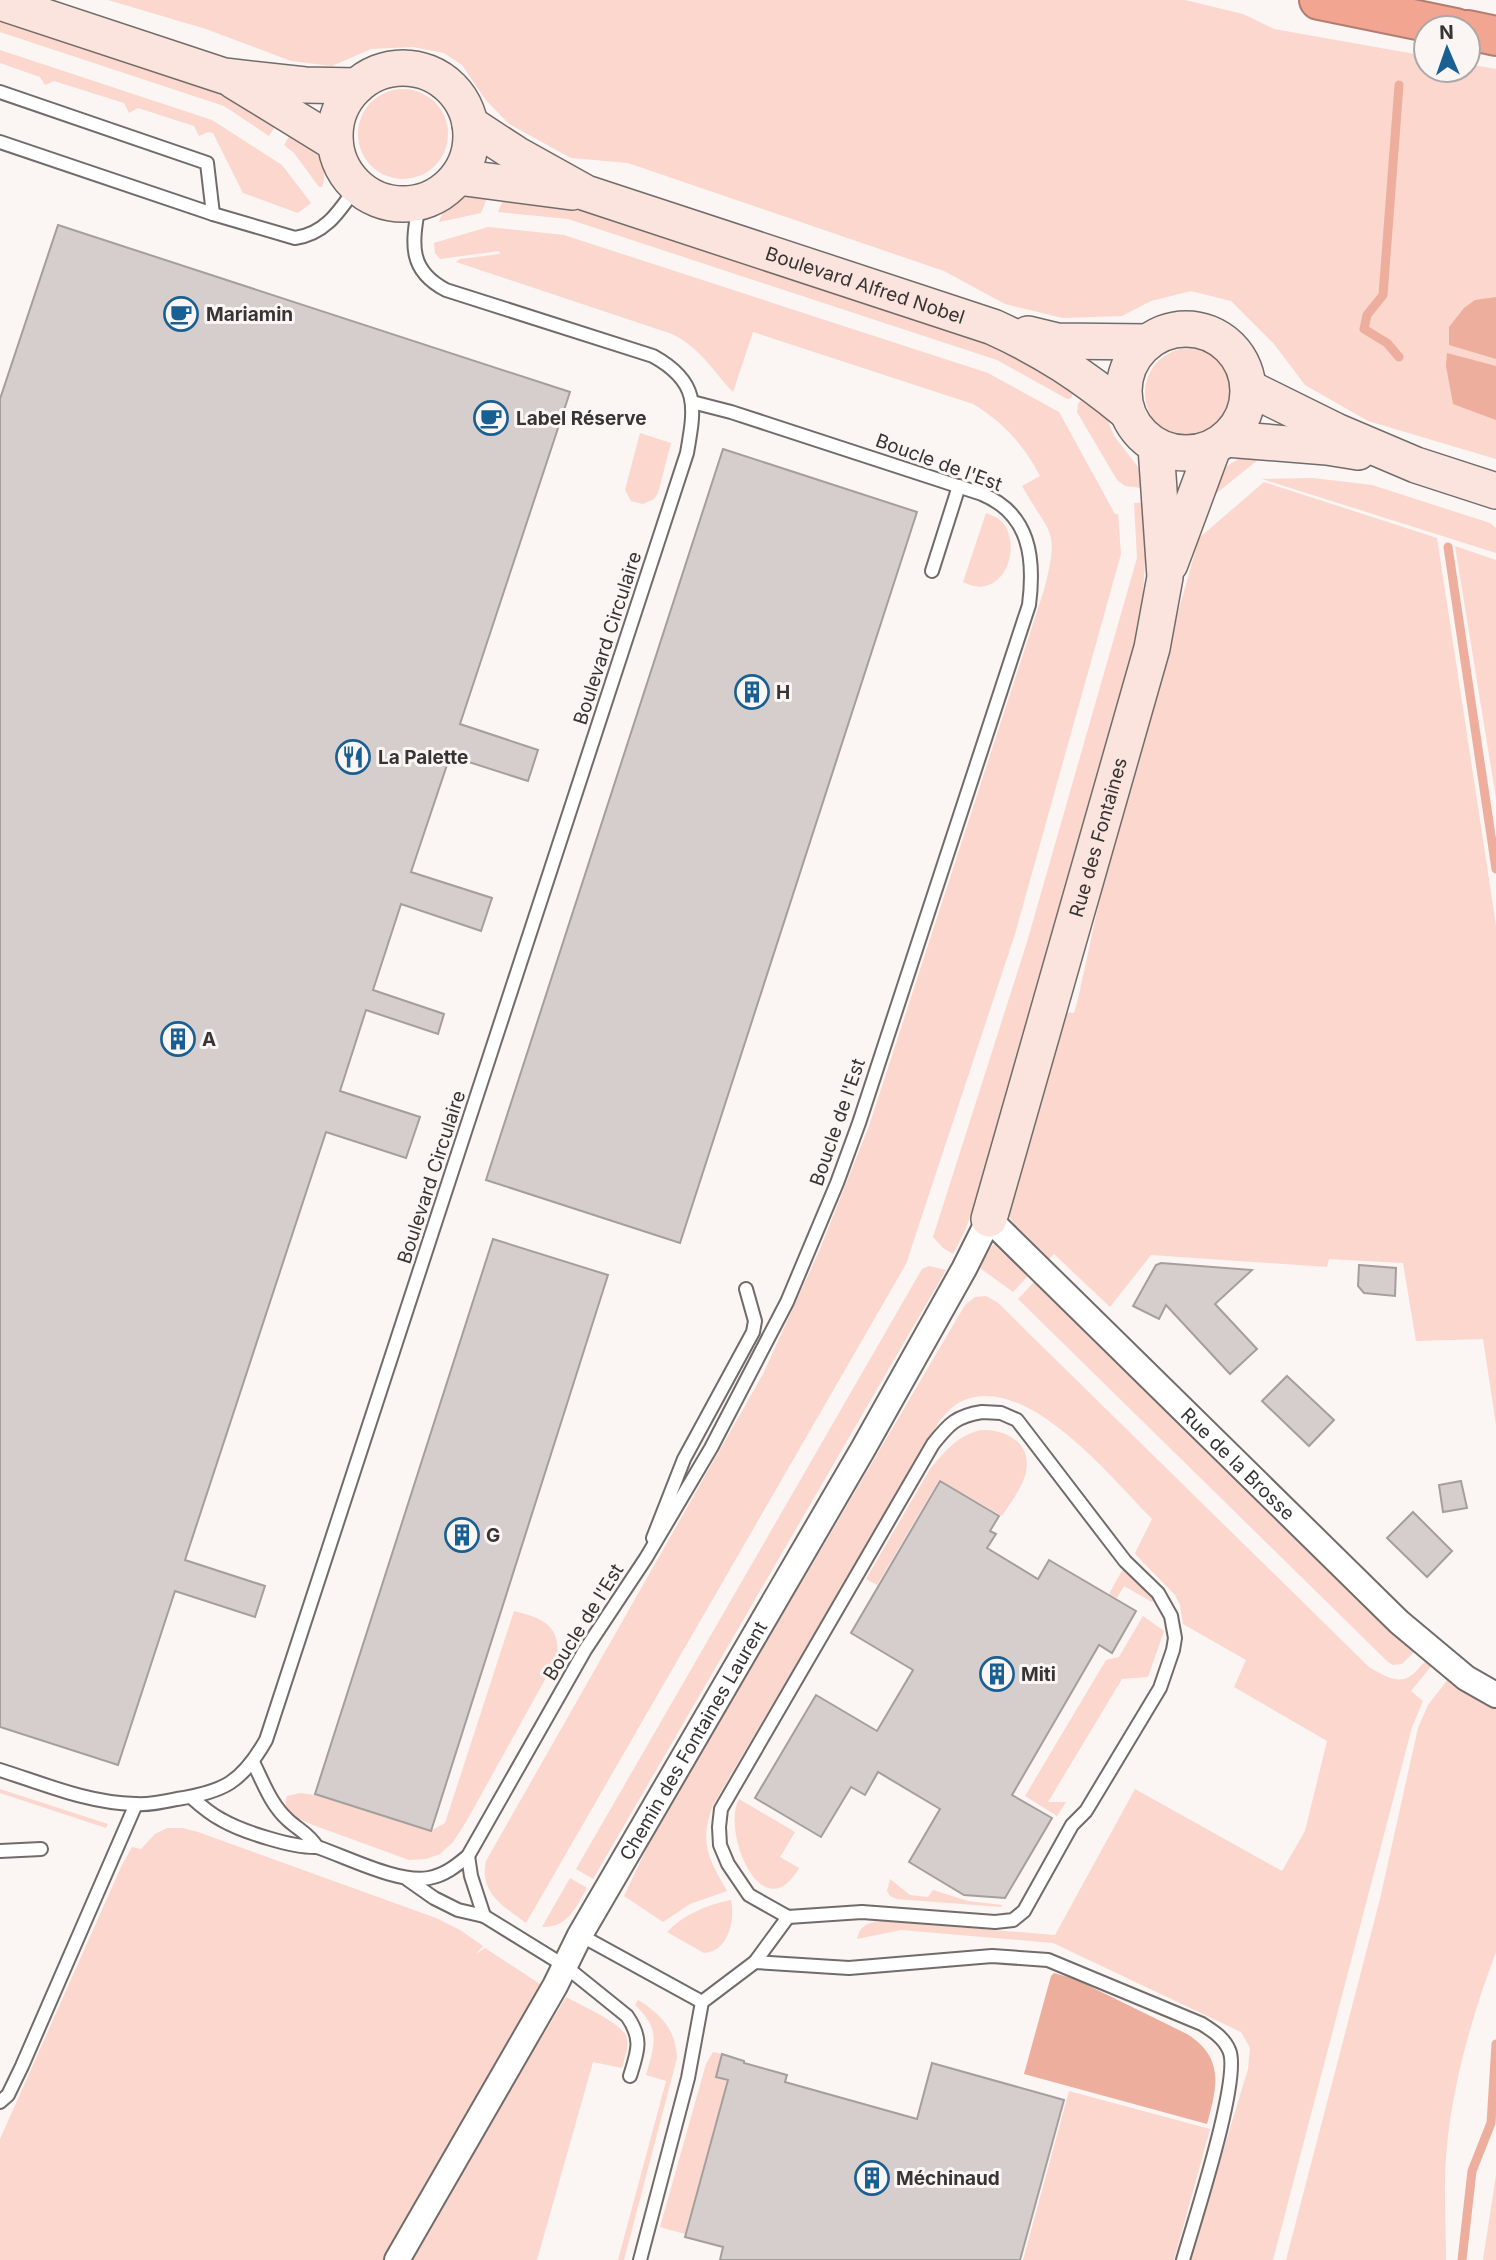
<svg xmlns="http://www.w3.org/2000/svg" width="1496" height="2260" font-family="Inter,sans-serif">
<style>
.green{fill:#fbd7cd}
.water{fill:#eeae9d}
.lines{fill:none;stroke-linecap:round;stroke-linejoin:round}
.stream{stroke:#eeae9d;stroke-width:9}
.building{fill:#d5cecc;stroke:#a49e9c;stroke-width:2}
.lane-casing{stroke:#716c6a;stroke-width:16}
.street-casing{stroke:#716c6a;stroke-width:28}
.secondary-casing{stroke:#716c6a;stroke-width:38}
.highway-casing{stroke:#b17e70;stroke-width:42}
.lane{stroke:#fff;stroke-width:12}
.street{stroke:#fff;stroke-width:24}
.secondary{stroke:#fbe4de;stroke-width:35}
.highway{stroke:#f2a590;stroke-width:38}
.labels{text-anchor:middle;stroke-width:6;stroke-linejoin:round;paint-order:stroke}
.street-label{font-size:19px;fill:#373534;stroke:#fbf5f3}
.poi-label{font-size:19px;font-weight:bold;fill:#373534;stroke:#fbf5f3;text-anchor:start}
</style>
<rect width="100%" height="100%" fill="#fbf5f3"/>
<g class="green">
<polygon points="108,0 1185,0 1243,14 1274,29 1426,56 1426,70 1468,70 1468,64 1496,69 1496,459 1368,421 1305,385 1274,344 1231,301 1191,291 1151,301 1122,316 1063,318 1005,304 944,271 628,163 571,158 509,124 485,99 462,65 444,53 413,47 371,49 332,66 291,61 206,29"/>
<polygon points="0,18 205,84 280,119 269,136 224,106 0,32"/>
<polygon points="0,50 212,120 282,165 311,203 298,213 243,193 213,133 208,132 199,136 194,126 138,108 129,113 124,103 54,81 45,85 40,77 0,63"/>
<circle cx="403" cy="134" r="45"/>
<path d="M294,128C309,143 332,164 322,187H319L294,153L284,145Z"/>
<path d="M489,193L481,213L439,222C445,199 469,195 489,193Z"/>
<polygon points="505,195 593,211 987,343 1076,387 1071,398 1067,399 997,360 568,219 498,212"/>
<path d="M488,227L564,235L988,373L1059,412L1115,514H1118L1121,554L1015,934L906,1264L526,1923C503,1906 479,1893 486,1861L763,1374L820,1249L869,1126L1044,590C1060,528 1051,537 1022,486L1040,476C1024,445 1003,422 973,404L753,332L733,392C711,369 702,349 672,334L456,262L460,259L500,254L499,251L440,259L435,253L434,243Z"/>
<circle cx="1190" cy="393" r="45"/>
<polygon points="1086,392 1104,411 1114,436 1138,467 1149,489 1125,486 1117,480 1077,412 1078,404"/>
<polygon points="640,433 671,443 658,493 654,499 643,504 631,501 625,490"/>
<path d="M1251,453L1264,455L1213,496C1222,467 1223,466 1251,453Z"/>
<polygon points="1313,478 1372,485 1490,523 1496,528 1496,553 1262,479"/>
<polygon points="1264,482 1437,538 1496,925 1496,1425 1483,1339 1416,1341 1403,1263 1329,1259 1327,1267 1151,1255 1110,1307 1054,1254 1048,1260 1018,1229 1010,1218 1008,1209 1062,1012 1074,1013 1078,999 1108,861 1199,538"/>
<polygon points="1149,502 1141,623 980,1190 964,1233 953,1254 943,1248 933,1237 1027,942 1137,558 1134,503"/>
<path d="M986,513C991,515 997,517 1001,521C1019,538 1011,581 985,586C977,588 970,585 963,582Z"/>
<polygon points="1455,546 1496,560 1496,798"/>
<polygon points="994,1244 998,1244 1031,1273 1013,1292 980,1268 989,1249"/>
<polygon points="929,1266 946,1270 593,1879 576,1869 922,1269"/>
<polygon points="1035,1281 1415,1651 1402,1664 1393,1665 1388,1662 1018,1299"/>
<path d="M986,1296L997,1302L1369,1667C1381,1674 1398,1686 1412,1675C1419,1670 1421,1663 1429,1660L1433,1664L1411,1691L1423,1701L1412,1727L1273,2260H1190L1248,2069L1250,2048L1241,2032L1053,1943L901,1930L857,1939C860,1925 869,1922 882,1921L1055,1935L1135,1789L1282,1871L1305,1831L1327,1741L1234,1687L1246,1660L1183,1624L1180,1605L1175,1595L1136,1555L1135,1553L1152,1519C1112,1479 1025,1369 960,1402C952,1406 946,1414 940,1420L713,1805C699,1843 708,1858 727,1891L690,1904L663,1922L624,1896L653,1835L965,1305L975,1297Z"/>
<path d="M981,1430C1006,1429 1032,1443 1026,1472C1023,1487 1010,1503 1002,1516L939,1480L877,1585L866,1579L930,1469C944,1452 958,1435 981,1430Z"/>
<polygon points="1123,1569 1155,1599 1152,1602 1124,1586 1117,1598 1109,1594"/>
<path d="M514,1611C542,1618 561,1625 557,1658L466,1822L453,1842L440,1854L426,1859L409,1860L313,1825C300,1819 280,1813 287,1796L300,1793L315,1795L430,1831L445,1823Z"/>
<polygon points="1143,1616 1164,1631 1148,1677 1122,1679 1048,1802 1066,1802 1057,1816 1025,1796 1106,1660 1119,1657"/>
<path d="M1449,1678L1496,1705V1952C1473,2013 1453,2081 1447,2146C1443,2183 1446,2222 1446,2260H1286L1380,1899L1418,1728L1428,1705Z"/>
<polygon points="0,1789 108,1824 106,1828 0,1793"/>
<path d="M739,1799L795,1832L780,1857L799,1868C762,1932 721,1831 739,1799Z"/>
<polygon points="167,1828 183,1828 198,1832 436,1918 460,1930 483,1946 476,1954 485,1948 543,1986 384,2260 0,2260 0,2139 121,1867 132,1847 141,1849 155,1834"/>
<path d="M570,1878L587,1888C576,1907 568,1928 542,1927Z"/>
<polygon points="890,1879 910,1895 928,1897 933,1890 968,1901 1002,1905 1001,1907 897,1899 890,1896 887,1891"/>
<path d="M731,1900C735,1920 729,1951 704,1953L667,1932C684,1914 707,1905 731,1900Z"/>
<path d="M566,1997C580,2005 620,2022 626,2036C630,2046 624,2059 622,2068L593,2062L537,2260H408Z"/>
<path d="M638,2000C661,2014 676,2030 677,2058L624,2260H618L666,2081L646,2075C655,2044 661,2029 635,2005Z"/>
<polygon points="713,2052 722,2054 716,2077 727,2081 685,2234 660,2227 706,2064"/>
<polygon points="1069,2091 1210,2129 1174,2260 1023,2260"/>
<polygon points="1496,2175 1496,2260 1483,2260"/>
</g>
<g class="water">
<polygon points="1496,297 1496,359 1449,345 1449,327 1464,308 1475,300"/>
<polygon points="1447,353 1496,366 1496,420 1453,404 1446,366"/>
<path d="M1054,1973L1075,1979L1187,2034C1225,2058 1217,2087 1207,2124L1024,2074L1051,1976Z"/>
</g>
<g class="lines">
<g class="stream">
<polyline points="1399,357 1387,343 1364,329 1367,315 1383,295 1399,85"/>
<polyline points="1448,547 1496,869"/>
<polyline points="1462,2260 1472,2171 1491,2123 1496,2044"/>
</g>
</g>
<g class="building">
<polygon points="58,225 570,392 460,724 538,750 528,781 450,756 411,872 492,898 481,931 401,904 373,990 444,1014 438,1034 366,1010 340,1091 420,1117 406,1158 326,1132 185,1560 265,1586 255,1617 175,1591 118,1765 0,1727 0,399"/>
<polygon points="723,449 917,512 680,1243 486,1180"/>
<polygon points="493,1239 608,1275 431,1831 315,1794"/>
<polygon points="1161,1263 1252,1270 1215,1304 1257,1349 1230,1374 1166,1305 1159,1319 1133,1306 1156,1265"/>
<polygon points="1359,1265 1396,1268 1395,1296 1364,1293 1358,1286"/>
<polygon points="1287,1376 1334,1420 1309,1446 1262,1401"/>
<polygon points="940,1481 999,1516 990,1531 996,1534 987,1548 1038,1579 1049,1560 1136,1611 1112,1653 1099,1645 1012,1795 1052,1818 1005,1898 964,1895 909,1862 940,1809 878,1772 865,1795 851,1787 821,1837 755,1798 816,1695 877,1731 913,1670 851,1633"/>
<polygon points="1461,1481 1467,1508 1443,1512 1439,1485"/>
<polygon points="1413,1512 1452,1551 1427,1577 1387,1538"/>
<polygon points="722,2054 744,2061 744,2063 787,2075 785,2082 917,2119 932,2063 1064,2100 1020,2260 720,2260 723,2247 685,2237 728,2080 716,2077"/>
</g>
<g class="lines">
<g class="lane-casing">
<g id="lane">
<polyline points="0,92 207,163 213,214"/>
<path d="M0,142L213,214L295,238C326,234 340,210 357,186"/>
<polyline points="932,571 959,486"/>
<path d="M982,1412L1001,1413L1017,1420L1125,1561L1158,1593L1171,1616L1175,1638L1173,1650L1160,1688L1086,1811L1072,1825L1024,1911L1013,1920L995,1922L862,1912L788,1917L749,1895L728,1864L720,1845L719,1827L721,1809L933,1444C949,1424 956,1416 982,1412Z"/>
<polyline points="653,1538 684,1459 753,1332 755,1321 746,1289"/>
<path d="M253,1762C263,1782 271,1805 288,1820C299,1830 309,1834 317,1847"/>
<path d="M0,1770C44,1784 88,1803 135,1804C149,1805 163,1802 177,1799C224,1792 242,1782 266,1740L687,453C695,407 700,382 653,356L446,290C406,269 413,241 419,203"/>
<path d="M191,1797C201,1806 210,1814 222,1820C243,1832 294,1848 317,1847C347,1857 399,1884 429,1878C445,1875 456,1866 468,1856L585,1650L646,1558L711,1448L787,1302L837,1183L859,1123L1029,605C1035,558 1030,514 982,494L731,412L692,402"/>
<polyline points="0,1851 41,1849"/>
<polyline points="468,1856 471,1876 484,1916"/>
<path d="M407,1879L434,1898L458,1910L484,1916L565,1966L627,2016C643,2039 638,2051 630,2076"/>
<polyline points="580,1935 702,2002"/>
<polyline points="755,1962 788,1917"/>
<polyline points="0,2102 8,2095 22,2066 136,1804"/>
<path d="M640,2260L688,2078L702,2002L755,1962L849,1968L992,1956L1048,1960L1202,2024C1213,2031 1224,2038 1229,2050C1242,2077 1193,2224 1183,2260"/>
</g>
</g>
<g class="street-casing">
<g id="street">
<path id="s1" d="M397,2260L555,1986L580,1935L863,1449L964,1269L989,1219L1399,1622L1466,1678L1496,1695"/>
</g>
</g>
<g class="secondary-casing">
<g id="secondary">
<polyline points="0,2 224,76 305,85 357,86"/>
<circle cx="403" cy="136" r="68"/>
<polyline points="234,81 335,143"/>
<path id="s2" d="M470,124L516,154L586,193L993,327C1044,350 1083,376 1127,412"/>
<polyline points="458,177 572,192"/>
<circle cx="1186" cy="391" r="62"/>
<polyline points="1028,334 1057,341 1148,342"/>
<polyline points="1249,388 1336,431 1416,465 1496,491"/>
<polyline points="1226,439 1327,447 1358,452"/>
<polyline points="1170,564 1213,448"/>
<path id="s3" d="M989,1219L1152,648L1165,577L1156,447"/>
</g>
</g>
<g class="highway-casing">
<g id="highway">
<polyline points="1319,0 1456,28"/>
<polyline points="1468,30 1496,36"/>
</g>
</g>
<use href="#lane" class="lane"/>
<use href="#street" class="street"/>
<use href="#secondary" class="secondary"/>
<use href="#highway" class="highway"/>
</g>
<defs>
<g id="cafe-ring" transform="scale(1.75)"><circle r="9.5" fill="#fbf5f3" stroke="#185f93" stroke-width="1.5"/><path d="M-5.5-4.5H6V0H3Q3 3.5 0 3.5H-2.5Q-5.5 3.5-5.5 0ZM3-3.2v2h1.7v-2ZM-6 4.5H4V6H-6Z" fill="#185f93"/></g>
<g id="building-ring" transform="scale(1.75)"><circle r="9.5" fill="#fbf5f3" stroke="#185f93" stroke-width="1.5"/><path d="M-4-6H4V6H1V3H-1V6H-4ZM-2.5-4.3h1.7v1.8h-1.7ZM.8-4.3h1.7v1.8H.8ZM-2.5-1h1.7V.8h-1.7ZM.8-1h1.7V.8H.8Z" fill="#185f93"/></g>
<g id="restaurant-ring" transform="scale(1.75)"><circle r="9.5" fill="#fbf5f3" stroke="#185f93" stroke-width="1.5"/><path d="M-5-6h1v4h1v-4h1v4h1v-4h1v5L-1.5 .5V6h-2V.5L-5-1ZM5-6V6H3V1.5H1.5Q1.5-4 5-6Z" fill="#185f93"/></g>
</defs>
<g fill-rule="evenodd">
<use href="#cafe-ring" x="181" y="314"/>
<use href="#cafe-ring" x="491" y="418"/>
<use href="#building-ring" x="752" y="692"/>
<use href="#restaurant-ring" x="353" y="757"/>
<use href="#building-ring" x="178" y="1039"/>
<use href="#building-ring" x="462" y="1535"/>
<use href="#building-ring" x="997" y="1674"/>
<use href="#building-ring" x="872" y="2178"/>
</g>
<g class="labels">
<g class="street-label">
<text dy="7" stroke="none"><textPath href="#s2" startOffset="429">Boulevard Alfred Nobel</textPath></text>
<text transform="translate(939 462) rotate(20)" y="7">Boucle de l'Est</text>
<text transform="translate(607 638) rotate(-72)" y="7">Boulevard Circulaire</text>
<text dy="7" stroke="none"><textPath href="#s3" startOffset="397">Rue des Fontaines</textPath></text>
<text transform="translate(837 1122) rotate(-71)" y="7">Boucle de l'Est</text>
<text transform="translate(431 1177) rotate(-72)" y="7">Boulevard Circulaire</text>
<text dy="7" stroke="none"><textPath href="#s1" startOffset="1547">Rue de la Brosse</textPath></text>
<text transform="translate(583 1622) rotate(-58)" y="7">Boucle de l'Est</text>
<text dy="7" stroke="none"><textPath href="#s1" startOffset="598">Chemin des Fontaines Laurent</textPath></text>
</g>
<g class="poi-label">
<text x="206" y="321">Mariamin</text>
<text x="516" y="425">Label Réserve</text>
<text x="776" y="699">H</text>
<text x="378" y="764">La Palette</text>
<text x="202" y="1046">A</text>
<text x="486" y="1542">G</text>
<text x="1021" y="1681">Miti</text>
<text x="896" y="2185">Méchinaud</text>
</g>
</g>
<g transform="translate(1447 49) rotate(358)"><circle r="33" fill="#fbf5f3" stroke="#ada8a7" stroke-width="2"/>
<path d="M0-5L12 26L0 18L-12 26Z" fill="#185f93"/>
<text y="-10" font-size="19" font-weight="bold" text-anchor="middle" fill="#373534">N</text>
</g>
</svg>
